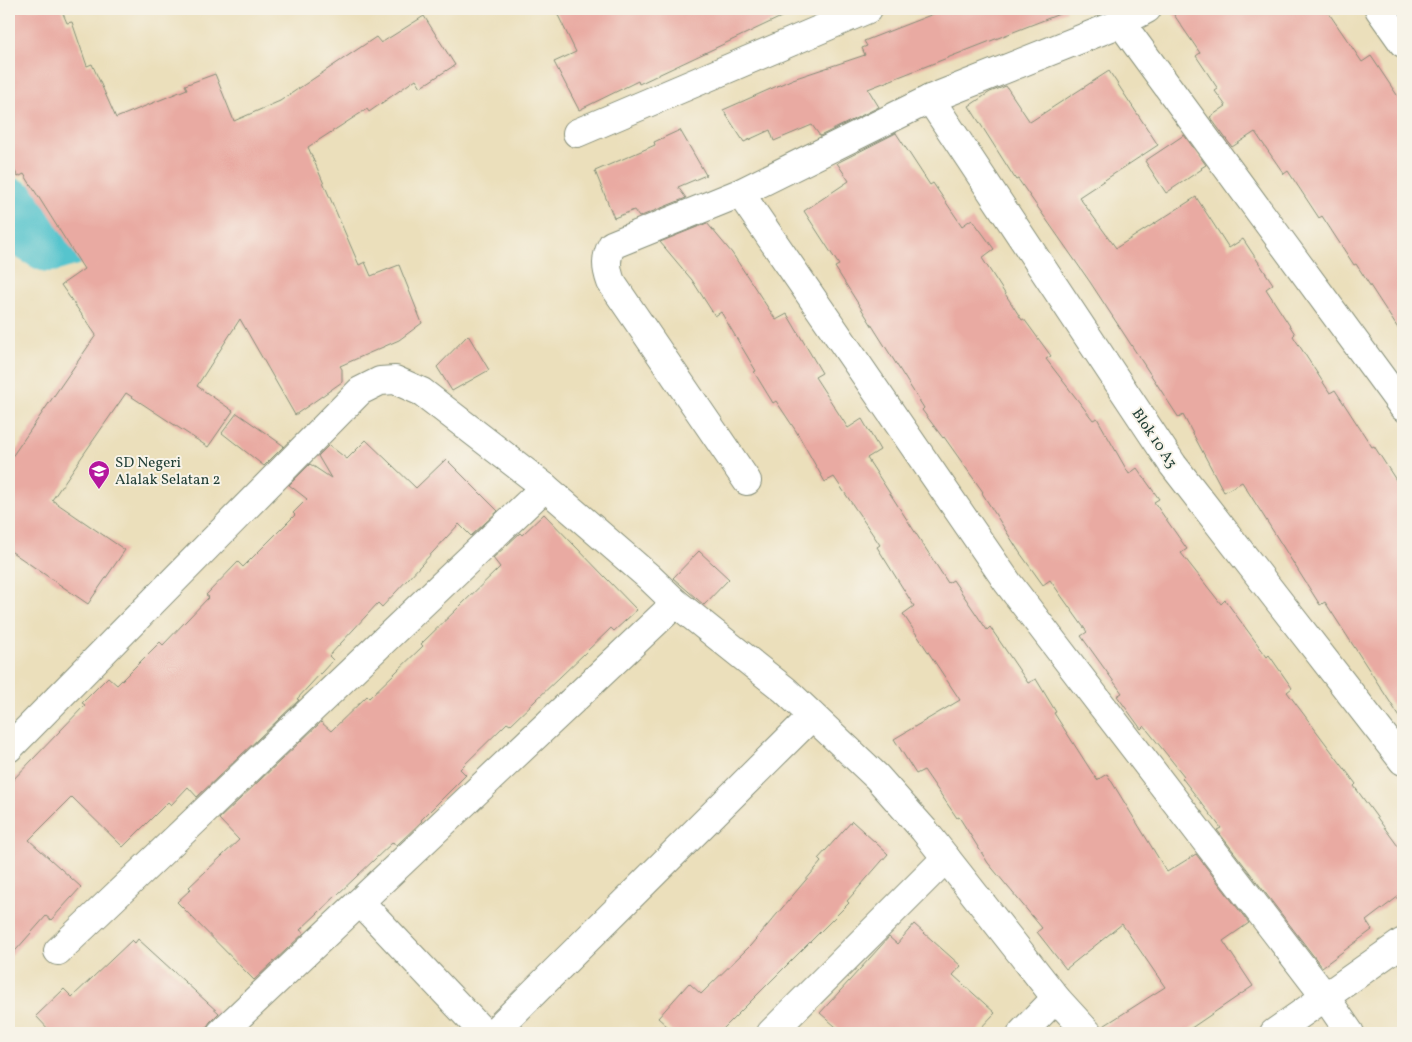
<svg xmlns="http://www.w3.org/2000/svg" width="1412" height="1042" font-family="Vollkorn,serif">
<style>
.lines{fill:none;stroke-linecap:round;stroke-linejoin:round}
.river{stroke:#56c4cd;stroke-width:70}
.building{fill:#e9aaa2}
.minor-casing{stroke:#858e78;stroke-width:30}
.minor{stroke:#fff;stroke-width:28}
.labels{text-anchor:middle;stroke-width:4;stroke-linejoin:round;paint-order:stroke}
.street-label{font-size:15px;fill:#1f3d34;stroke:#f7f3e8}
.poi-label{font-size:15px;fill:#1f3d34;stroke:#f7f3e8;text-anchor:start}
</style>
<rect width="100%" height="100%" fill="#f7f3e8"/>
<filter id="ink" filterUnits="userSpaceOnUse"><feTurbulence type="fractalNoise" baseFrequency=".02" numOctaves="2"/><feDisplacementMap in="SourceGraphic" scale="10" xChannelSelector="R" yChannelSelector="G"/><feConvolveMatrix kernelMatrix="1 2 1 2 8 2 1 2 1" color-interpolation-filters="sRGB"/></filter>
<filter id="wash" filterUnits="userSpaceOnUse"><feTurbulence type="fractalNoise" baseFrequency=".0096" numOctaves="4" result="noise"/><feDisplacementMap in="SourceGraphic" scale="20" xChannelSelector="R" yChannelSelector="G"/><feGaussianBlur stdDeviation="1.12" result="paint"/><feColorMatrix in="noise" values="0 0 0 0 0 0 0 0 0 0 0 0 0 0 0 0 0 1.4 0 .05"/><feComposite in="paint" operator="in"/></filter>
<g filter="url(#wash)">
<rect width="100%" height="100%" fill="#ebdfbb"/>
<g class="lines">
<polyline class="river" points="9,213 50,237 89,225 119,226 139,221 156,213"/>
</g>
<g id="blocks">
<g class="building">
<polygon points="9,9 61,9 67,23 72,22 87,66 92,64 116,118 187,89 185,85 215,74 234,121 280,101 376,37 381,43 424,16 455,65 421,87 416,79 369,112 367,109 308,147 359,265 365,262 371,276 399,265 422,323 399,340 340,366 342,369 342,382 295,415 240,319 197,386 233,411 208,447 126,393 52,500 125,550 88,604 9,550 9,461 96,335 61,285 84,269 24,174 18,177 9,160"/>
<polygon points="555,9 798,9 639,84 638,81 579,110 554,62 576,52"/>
<polygon points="946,9 1066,9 1067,11 868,89 879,107 820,136 812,125 774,141 770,130 744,142 723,110 793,79 865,55 862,48 867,46 864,41"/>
<polygon points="1170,9 1326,9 1362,62 1371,56 1403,104 1403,336 1356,264 1354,265 1322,216 1319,218 1288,171 1284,174 1255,132 1232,147 1210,117 1226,106 1215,91 1218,89 1196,56 1200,53"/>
<polygon points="1109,71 1158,145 1079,197 1116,248 1196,197 1229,248 1243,239 1273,284 1266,289 1295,334 1293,336 1330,393 1335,390 1372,447 1374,446 1403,491 1403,722 1325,602 1320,605 1242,482 1224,492 1183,415 1179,418 1090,282 1018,179 1016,180 969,106 990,92 1006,86 1030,122"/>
<polygon points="680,130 706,175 678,187 686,198 639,217 634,210 614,218 595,171 655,145 654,142"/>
<polygon points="896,133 930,185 933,183 962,226 972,219 994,249 982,258 1022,320 1024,319 1051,356 1046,359 1093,420 1097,418 1129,474 1137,468 1159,499 1154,502 1187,549 1181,553 1221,604 1225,600 1267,657 1269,655 1292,688 1287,692 1356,784 1354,786 1403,853 1403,893 1366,921 1372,930 1322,967 1217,830 1221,828 1182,778 1184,776 1144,726 1141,729 1117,696 1122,693 1081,636 1087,632 1050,580 1043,585 1020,553 982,493 983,492 944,437 943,438 922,410 924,408 835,267 839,265 804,211 849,181 837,163"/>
<polygon points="1184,135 1206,165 1201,168 1202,169 1166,193 1145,161"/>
<polygon points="707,223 732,253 776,320 787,314 822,373 815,377 848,428 862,419 880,450 867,458 948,583 953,580 987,630 990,627 1028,683 1036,679 1056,712 1054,713 1097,780 1107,774 1167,872 1196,854 1249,923 1223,941 1253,986 1184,1033 1103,1033 1102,1027 1165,987 1122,924 1066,969 1037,932 1042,928 988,863 959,817 957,818 924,770 916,774 894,739 960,700 903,614 914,606 877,547 880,545 834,477 825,482 796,431 776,401 773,403 754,372 756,371 721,312 715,316 692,280 660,242"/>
<polygon points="468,335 489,370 452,391 437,367"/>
<polygon points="237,413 284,446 264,466 222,433"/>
<polygon points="366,440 416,488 446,459 498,511 471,536 459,524 382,607 378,603 329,656 333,660 297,699 299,700 197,797 188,787 171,805 168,802 123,847 72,797 29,840 81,887 51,920 46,916 9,958 9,784 85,705 82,703 108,677 117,685 160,642 163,645 209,597 206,595 238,562 243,567 295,515 293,513 307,499 289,485 310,464 331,478 318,456 329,445 347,459"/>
<polygon points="544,514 637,610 614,631 611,628 510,725 507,723 460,769 466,775 421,820 422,821 396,846 393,842 300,930 304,933 254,980 177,902 191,889 189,887 239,840 219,819 321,722 331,731 367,696 369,698 423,646 421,644 500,567 493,558 520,533 522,535"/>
<polygon points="699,551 729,579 704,605 673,578"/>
<polygon points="852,821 888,854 847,901 849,903 719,1033 675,1033 658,1018 689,983 701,994 750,946 821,862 818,859"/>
<polygon points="914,924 961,966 953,975 995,1013 976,1033 843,1033 820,1013 889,937 897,944"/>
<polygon points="138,939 219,1013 210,1022 203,1033 52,1033 36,1016 64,989 72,997 132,940 135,943"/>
</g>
</g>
</g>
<g filter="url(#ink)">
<use href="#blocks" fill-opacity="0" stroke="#858e78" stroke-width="1"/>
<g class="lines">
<g class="minor-casing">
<g id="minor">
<polyline points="1379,9 1403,43"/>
<polyline points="1121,23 1403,407"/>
<polyline points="930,99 1173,465 1403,761"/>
<polyline points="577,133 868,9"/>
<polyline points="740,193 1008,583 1326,998 1350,1033"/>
<path d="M747,481L611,282C606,268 605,258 612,245L740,193L930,99L1121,23L1147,9"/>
<polyline points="9,748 360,391 380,381 395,380 422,392 545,487 649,577 676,603 785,690 877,777 924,830 1056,998 1088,1033"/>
<polyline points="360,902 484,1033"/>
<polyline points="58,951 545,487"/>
<polyline points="221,1033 676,603"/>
<polyline points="493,1033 812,716"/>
<polyline points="771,1033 946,858"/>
<polyline points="1022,1033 1056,998"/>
<polyline points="1274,1033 1403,942"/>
</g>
</g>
<use href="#minor" class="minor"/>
</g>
</g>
<defs>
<g id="school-pin" transform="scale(1.125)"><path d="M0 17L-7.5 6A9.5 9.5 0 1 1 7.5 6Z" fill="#b5179e" stroke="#f7f3e8"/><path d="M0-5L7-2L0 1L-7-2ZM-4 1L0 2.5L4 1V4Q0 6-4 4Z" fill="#fff"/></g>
</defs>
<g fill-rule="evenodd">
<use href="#school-pin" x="99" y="471"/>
</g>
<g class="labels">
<g class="street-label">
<text transform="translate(1155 438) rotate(56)" y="5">Blok 10 A3</text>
</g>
<g class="poi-label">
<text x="115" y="467">SD Negeri<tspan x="115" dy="17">Alalak Selatan 2</tspan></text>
</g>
</g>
<rect width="1412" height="1042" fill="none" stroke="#f7f3e8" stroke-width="30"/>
</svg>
